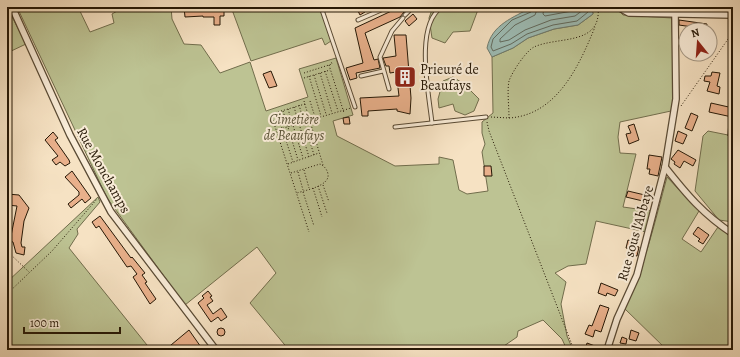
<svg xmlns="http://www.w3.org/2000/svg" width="740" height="357" font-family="Alegreya,serif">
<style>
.green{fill:#bdc393;stroke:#716d4c}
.water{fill:#9dbdb6;stroke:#6d7b6f}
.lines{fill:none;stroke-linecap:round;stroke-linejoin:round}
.shore{stroke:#616a5e;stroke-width:1}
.building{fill:#e9b08b;stroke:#251705}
.service-casing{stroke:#594a34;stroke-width:5}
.minor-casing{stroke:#594a34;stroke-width:8}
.path{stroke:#251705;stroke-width:1;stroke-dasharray:1 2;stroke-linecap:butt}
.service{stroke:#f9ecd8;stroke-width:3}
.minor{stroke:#f9ecd8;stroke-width:5.5}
.labels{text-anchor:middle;stroke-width:4;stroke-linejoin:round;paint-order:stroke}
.poi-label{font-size:14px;fill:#251705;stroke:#f9ecd8;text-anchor:start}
.park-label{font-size:14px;font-style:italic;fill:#5a5337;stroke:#f9ecd8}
.street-label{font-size:14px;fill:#251705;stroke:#f9ecd8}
</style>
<rect width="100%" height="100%" fill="#f6e2c3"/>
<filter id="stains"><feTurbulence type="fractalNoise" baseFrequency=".005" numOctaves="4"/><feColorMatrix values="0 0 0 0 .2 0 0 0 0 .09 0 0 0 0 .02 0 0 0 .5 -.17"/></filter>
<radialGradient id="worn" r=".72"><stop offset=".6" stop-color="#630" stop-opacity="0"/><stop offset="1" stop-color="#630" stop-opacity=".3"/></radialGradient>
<g class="green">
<polygon points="7,7 26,44 7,53 7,42 11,41 7,31"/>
<polygon points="17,7 78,7 90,32 114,23 112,14 124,7 171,7 172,19 184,44 201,45 220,73 250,62 266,111 308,97 299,69 336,58 353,115 333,121 337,136 395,166 439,164 439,157 453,160 459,190 467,194 488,191 482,152 485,144 482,133 482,122 493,113 492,57 513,48 528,38 554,29 578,25 593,14 592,7 616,7 623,15 672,18 674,94 671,111 620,122 618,137 620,153 636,154 623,207 652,211 646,232 596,221 586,264 568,266 555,273 566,282 561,304 567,336 573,350 567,350 562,339 543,320 518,331 517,337 501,348 486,350 289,350 250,303 276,273 257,247 185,305 107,198"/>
<polygon points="231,7 320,7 331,41 325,45 322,38 251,61"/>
<polygon points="433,7 479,7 470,31 453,32 445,43 432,38 429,18"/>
<polygon points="686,7 733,7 733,13 685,10"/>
<polygon points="453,77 464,84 479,99 474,111 465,115 455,111 453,104 439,108 438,99 443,81"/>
<polygon points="708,131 733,136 733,222 719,220 695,191 703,136"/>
<path d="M667,177L699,211L682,239L701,252L718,227L733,237V350H667L624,308C645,267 655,221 667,177Z"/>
<polygon points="98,197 100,202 77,229 78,234 69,248 151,350 7,350 7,282"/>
</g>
<path class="water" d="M532,7H592L593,14L578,25L554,29L528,38L513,48L492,57L487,48C492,24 513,18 532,7Z"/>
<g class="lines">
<g class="shore">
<polyline points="533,7 531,12 512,20 493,39 491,47 493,51 511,44 527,34 553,25 577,21 588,12 588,7"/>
<polyline points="538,7 535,15 515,25 500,39 500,42 509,40 525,30 551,20 575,16 583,10 583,7"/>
<polyline points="544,7 543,14 545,16 572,11 577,7"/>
</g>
</g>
<g class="building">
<polygon points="184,7 212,8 213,11 224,11 224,16 220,16 220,25 214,25 214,17 203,17 203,16 185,17"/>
<polygon points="356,7 363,7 365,12 360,15"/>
<polygon points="400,7 404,12 400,17 365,33 374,60 378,59 380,68 356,73 357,78 350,80 346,68 363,63 355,28"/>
<polygon points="413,14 417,19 409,26 405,21"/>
<polygon points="679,20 707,24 706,29 679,25"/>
<polygon points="394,35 406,35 411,98 410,114 397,111 397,109 368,111 368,116 362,116 360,98 399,96 396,72 390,73 389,66 386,66 383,58 396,56"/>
<polygon points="271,71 277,86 269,88 263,74"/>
<polygon points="712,72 720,73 717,86 720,87 719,94 707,91 710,82 704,81 705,76 711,76"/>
<polygon points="711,103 733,108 732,117 709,112"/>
<polygon points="691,113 698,116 692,131 685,128"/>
<polygon points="349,117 350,124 344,124 343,118"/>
<polygon points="729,119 733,120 733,136 728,136"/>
<polygon points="634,124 639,140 629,144 626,134 631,133 628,126"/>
<polygon points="678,131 687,135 683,144 675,141"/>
<polygon points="53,132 58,138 55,140 69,160 70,163 65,166 60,162 56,165 52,160 58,156 45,140"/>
<polygon points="678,150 696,160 693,166 684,161 680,168 674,164 675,162 671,159"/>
<polygon points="649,155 662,157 658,176 649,174 650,169 647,169"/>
<polygon points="484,166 491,166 492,176 484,176"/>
<polygon points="72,171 91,198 85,203 82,199 71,208 68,204 79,195 79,192 65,177"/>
<polygon points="628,191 649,196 647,202 626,197"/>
<polygon points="7,194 19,195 29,208 24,221 21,243 22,247 25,247 24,255 16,253 13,242 10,241 17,206 7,205"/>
<polygon points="100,216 131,258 132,257 145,273 142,275 147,282 145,283 156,299 150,304 133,277 137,274 131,266 127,267 99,226 96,228 92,222"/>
<polygon points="698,227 709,235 703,244 698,241 700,239 693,234"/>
<polygon points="628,240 634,242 633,246 639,247 637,256 629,254 631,249 626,248"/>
<polygon points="601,283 618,290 615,296 607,293 606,296 598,293"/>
<polygon points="208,291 212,296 210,297 213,301 207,305 213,314 221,308 227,317 221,321 218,317 211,322 198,303 204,298 202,296"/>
<polygon points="600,305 609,308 601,332 595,330 593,337 585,334 589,325 592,326"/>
<circle cx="221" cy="332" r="4"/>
<polygon points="189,330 203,350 190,350 188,346 182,350 165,350"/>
<polygon points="631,330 639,333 636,341 629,339"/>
<polygon points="622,337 627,339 626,344 620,343"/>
<polygon points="587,343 603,349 603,350 585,350"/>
</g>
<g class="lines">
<g class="service-casing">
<g id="service">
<polyline points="321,7 355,107"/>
<polyline points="405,15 413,7"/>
<polyline points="358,20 388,7"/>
<polyline points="361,76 383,71"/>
<polyline points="389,89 380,57 392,31 403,18"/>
<path d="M432,123C429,94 414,25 442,7"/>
<polyline points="395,127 486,117"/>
</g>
</g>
<g class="minor-casing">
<g id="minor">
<polyline points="12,7 70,135 111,212 216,350"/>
<polyline points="618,7 629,13 733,15"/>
<path d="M665,167C687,195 703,214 733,234"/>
<polyline points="607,350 617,319 637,275 665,167 676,99 675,14"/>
</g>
</g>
<g class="path">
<polyline points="329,65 344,113"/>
<polyline points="325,71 338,111"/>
<polyline points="304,73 332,64 331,61"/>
<polyline points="320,73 332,113"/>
<polyline points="314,75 326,114"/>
<polyline points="309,76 321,116"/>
<polyline points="304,78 330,70"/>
<polyline points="7,79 12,83"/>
<polyline points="304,101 323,165"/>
<polyline points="310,101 315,117"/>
<polyline points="305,104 271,114 309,232"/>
<polyline points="299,105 314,155"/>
<polyline points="681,106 733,32"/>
<polyline points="294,107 309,157"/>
<polyline points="288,109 303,158"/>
<polyline points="283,111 298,160"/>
<polyline points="277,113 293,162"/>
<path d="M491,117L509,118C509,106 507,91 509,81C512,72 526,51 534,47C558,36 602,46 598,7"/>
<path d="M509,118C557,115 579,66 595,27"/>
<polyline points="487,122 489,131 574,350"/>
<polyline points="277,130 351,108"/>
<polyline points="288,164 319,153"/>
<polyline points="304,170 309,188"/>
<polyline points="298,172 303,190"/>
<path d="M291,173L320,164C324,166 327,169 328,174C330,186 306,190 297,193"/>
<polyline points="323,185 329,202"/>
<polyline points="318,186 327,213"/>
<polyline points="313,188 322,217"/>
<polyline points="303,192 314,226"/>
<polyline points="7,251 29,272"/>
<polyline points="7,294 52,251 97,199"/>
</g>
<use href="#service" class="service"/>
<use href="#minor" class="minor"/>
</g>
<defs>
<g id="building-square" transform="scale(1.15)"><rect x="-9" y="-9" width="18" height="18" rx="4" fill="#8f2418" stroke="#f9ecd8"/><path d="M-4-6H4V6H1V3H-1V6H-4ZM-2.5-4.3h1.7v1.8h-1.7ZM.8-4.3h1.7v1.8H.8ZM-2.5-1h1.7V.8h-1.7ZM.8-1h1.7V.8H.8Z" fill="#fff"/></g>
</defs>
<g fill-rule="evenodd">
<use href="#building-square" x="405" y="77"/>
</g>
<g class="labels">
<g class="poi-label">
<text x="420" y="74">Prieuré de<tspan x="420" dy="16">Beaufays</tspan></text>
</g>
<g class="park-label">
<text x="294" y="124">Cimetière<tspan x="294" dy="16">de Beaufays</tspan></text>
</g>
<g class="street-label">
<text transform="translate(104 170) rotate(61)" y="5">Rue Monchamps</text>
<text transform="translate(635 233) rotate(-74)" y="5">Rue sous l'Abbaye</text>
</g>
</g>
<rect width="740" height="357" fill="none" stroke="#f6e2c3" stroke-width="24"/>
<rect x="8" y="8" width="724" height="341" fill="none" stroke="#251705" stroke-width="2"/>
<rect x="12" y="12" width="716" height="333" fill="none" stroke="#251705"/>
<g transform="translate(698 42) rotate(343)"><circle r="19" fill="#f9ecd8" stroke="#a49784"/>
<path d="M0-3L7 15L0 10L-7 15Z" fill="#8f2418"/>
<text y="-6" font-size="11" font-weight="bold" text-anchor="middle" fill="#251705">N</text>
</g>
<path d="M24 327v6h96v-6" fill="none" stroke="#251705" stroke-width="2"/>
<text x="30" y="327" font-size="12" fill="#251705" stroke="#f9ecd8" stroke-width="3" paint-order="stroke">100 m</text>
<rect width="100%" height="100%" filter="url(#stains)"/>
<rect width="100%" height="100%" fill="url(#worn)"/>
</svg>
